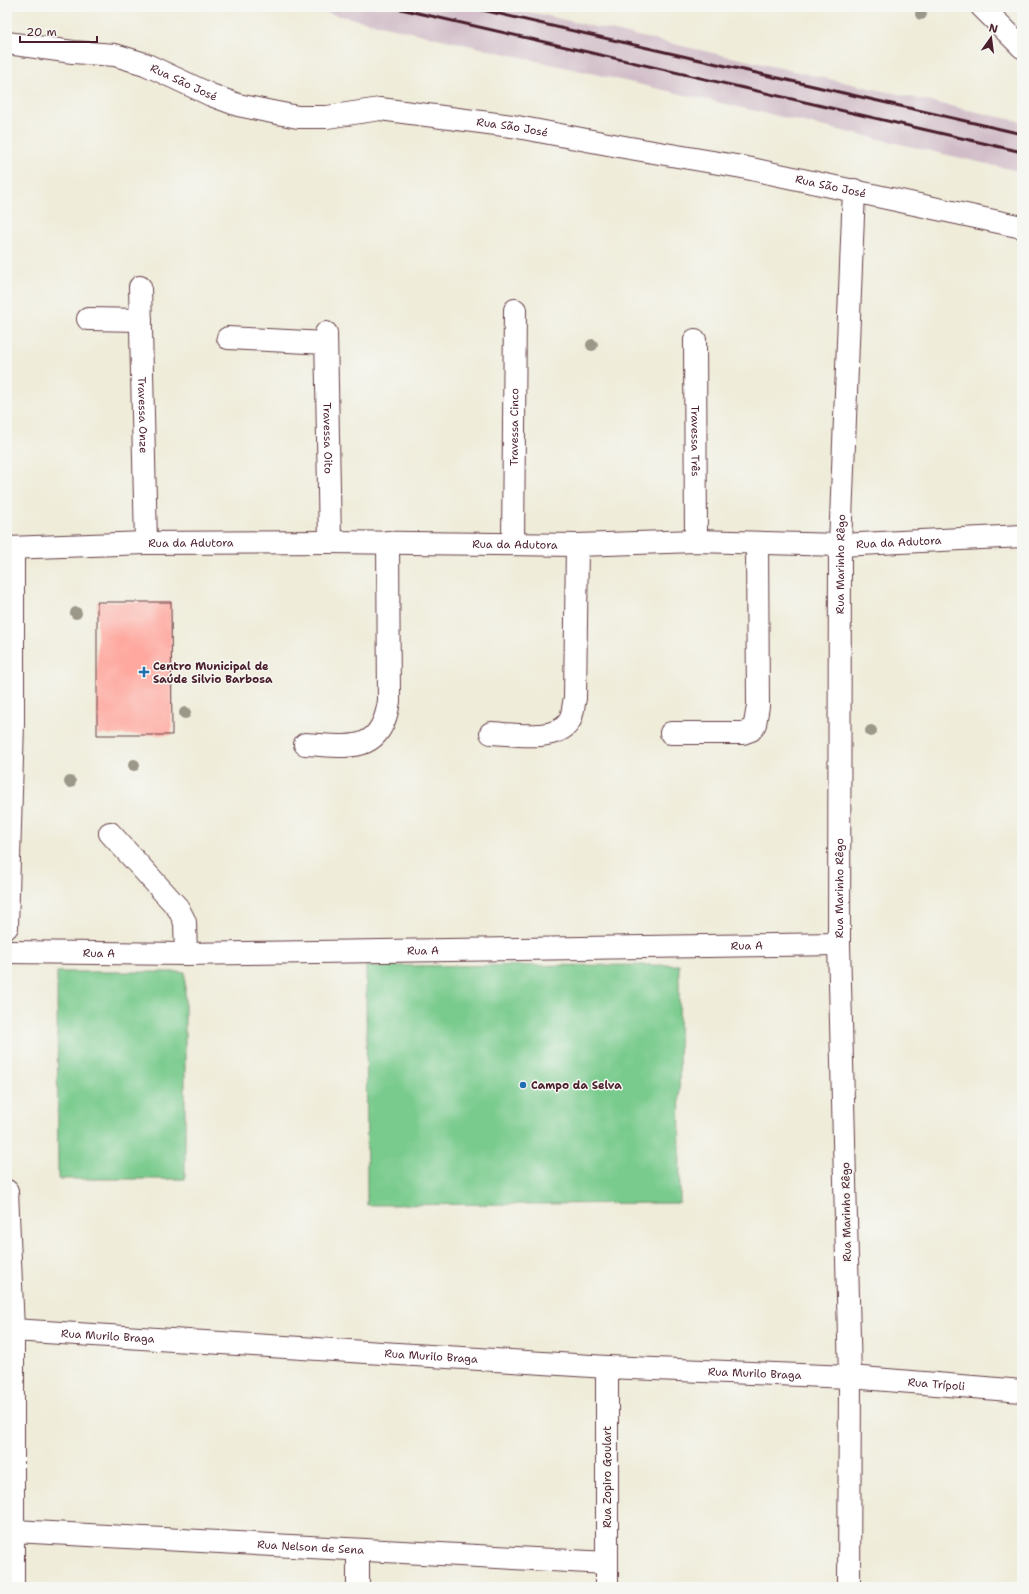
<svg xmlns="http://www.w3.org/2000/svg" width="1029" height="1594" font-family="'Shantell Sans',sans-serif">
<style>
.industrial{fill:#d1bdc8}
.green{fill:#79cb8d;stroke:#62755c}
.building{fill:#fea89f}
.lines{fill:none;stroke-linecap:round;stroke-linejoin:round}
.minor-casing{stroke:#633e45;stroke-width:24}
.minor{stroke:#fff;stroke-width:22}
.rail{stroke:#4a1f2b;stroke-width:3}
.tree{fill:#9c9889}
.poi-dot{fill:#1f6fb2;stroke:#f6f6f2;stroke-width:1.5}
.labels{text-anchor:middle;stroke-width:3;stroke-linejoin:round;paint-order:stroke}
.street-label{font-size:11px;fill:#4a1f2b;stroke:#f6f6f2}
.poi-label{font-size:11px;font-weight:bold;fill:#4a1f2b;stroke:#f6f6f2;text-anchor:start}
</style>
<rect width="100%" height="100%" fill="#f6f6f2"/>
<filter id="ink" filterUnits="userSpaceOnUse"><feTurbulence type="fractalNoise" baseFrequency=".025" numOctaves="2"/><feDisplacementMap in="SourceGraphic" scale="8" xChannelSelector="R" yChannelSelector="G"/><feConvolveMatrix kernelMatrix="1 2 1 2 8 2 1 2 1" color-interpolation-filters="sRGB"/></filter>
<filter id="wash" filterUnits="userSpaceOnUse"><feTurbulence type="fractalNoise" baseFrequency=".012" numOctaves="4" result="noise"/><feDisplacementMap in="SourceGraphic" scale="16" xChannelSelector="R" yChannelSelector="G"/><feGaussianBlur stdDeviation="0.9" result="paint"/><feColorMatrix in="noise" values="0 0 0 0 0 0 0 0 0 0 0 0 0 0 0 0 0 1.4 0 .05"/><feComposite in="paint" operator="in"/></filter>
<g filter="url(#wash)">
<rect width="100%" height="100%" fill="#efecd9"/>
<polygon class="industrial" points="302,7 507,7 1022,122 1022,172"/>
<g class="green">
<polygon points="679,965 680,1203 367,1205 366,966"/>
<polygon points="57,972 185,972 185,1179 58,1179"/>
</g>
<g id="blocks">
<polygon class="building" points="97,602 171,602 172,735 97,735"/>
</g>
</g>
<g filter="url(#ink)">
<use href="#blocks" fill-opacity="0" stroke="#633e45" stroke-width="1"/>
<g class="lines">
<g class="minor-casing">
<g id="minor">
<polyline points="982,7 1022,47"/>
<path id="s1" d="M7,43L73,52L115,55L145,64L211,95L238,105L267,111L298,117H327L380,109L512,126L624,147L742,167L1022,227"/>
<path id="s2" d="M140,287L146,543"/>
<polyline points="88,319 141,320"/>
<path id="s3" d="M326,333L330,542"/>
<polyline points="228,338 326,343"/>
<path id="s4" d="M695,340L696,541"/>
<path id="s5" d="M513,544L515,310"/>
<path id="s6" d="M7,548L146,543L330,542L577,545L696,541L840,545L1022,536"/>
<path d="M491,733C512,734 556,742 569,722C573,716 573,706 575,698L577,545"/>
<polyline points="671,733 743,733 751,730 755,724 758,706 757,543"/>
<path d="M305,744C348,746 381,756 389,701L388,542"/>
<polyline points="110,833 178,908 185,922 186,954"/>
<polyline points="7,927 13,724 13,548"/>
<path id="s7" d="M7,952L186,954L839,944"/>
<polyline points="7,1191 13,1330 13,1587"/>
<path id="s8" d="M13,1330L607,1367L850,1377L1022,1391"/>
<polyline points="607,1367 607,1587"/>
<path id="s9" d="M14,1531L607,1563"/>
<polyline points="358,1551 358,1587"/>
<path id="s10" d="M849,1587L850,1377L839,944L840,545L854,190"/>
</g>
</g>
<use href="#minor" class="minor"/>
<g class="rail">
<polyline points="392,7 1022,152"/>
<polyline points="469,7 1022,134"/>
</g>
</g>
<g class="tree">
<circle cx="921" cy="14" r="6"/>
<circle cx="592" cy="345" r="6"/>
<circle cx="76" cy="613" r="6"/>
<circle cx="185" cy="713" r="6"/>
<circle cx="871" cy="731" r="6"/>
<circle cx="134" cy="765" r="6"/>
<circle cx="70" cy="782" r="6"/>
</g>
</g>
<g class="poi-dot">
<path d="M142 666h4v4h4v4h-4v4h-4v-4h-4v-4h4z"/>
<circle cx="523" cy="1085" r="4"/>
</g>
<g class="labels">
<g class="street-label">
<text dy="4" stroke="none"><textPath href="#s1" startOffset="183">Rua São José</textPath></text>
<text dy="4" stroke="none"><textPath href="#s1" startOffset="519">Rua São José</textPath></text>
<text dy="4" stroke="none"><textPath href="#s1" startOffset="843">Rua São José</textPath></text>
<text dy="4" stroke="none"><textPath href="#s2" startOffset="128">Travessa Onze</textPath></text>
<text dy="4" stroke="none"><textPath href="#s5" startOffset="117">Travessa Cinco</textPath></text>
<text dy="4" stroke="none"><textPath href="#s3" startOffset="105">Travessa Oito</textPath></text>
<text dy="4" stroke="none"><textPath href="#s4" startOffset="101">Travessa Três</textPath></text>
<text dy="4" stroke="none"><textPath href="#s6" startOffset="184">Rua da Adutora</textPath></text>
<text dy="4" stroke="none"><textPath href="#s6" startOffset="892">Rua da Adutora</textPath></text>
<text dy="4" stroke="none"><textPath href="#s6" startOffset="508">Rua da Adutora</textPath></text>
<text dy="4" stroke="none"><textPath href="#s10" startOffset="1023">Rua Marinho Rêgo</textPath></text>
<text dy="4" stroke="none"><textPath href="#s10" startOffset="699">Rua Marinho Rêgo</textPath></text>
<text dy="4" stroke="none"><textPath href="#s7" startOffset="740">Rua A</textPath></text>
<text dy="4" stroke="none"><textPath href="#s7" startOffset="416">Rua A</textPath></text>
<text dy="4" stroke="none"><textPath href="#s7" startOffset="92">Rua A</textPath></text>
<text transform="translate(846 1212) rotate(-91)" y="4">Rua Marinho Rêgo</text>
<text dy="4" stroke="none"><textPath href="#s8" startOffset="95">Rua Murilo Braga</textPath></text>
<text dy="4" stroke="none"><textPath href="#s8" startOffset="419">Rua Murilo Braga</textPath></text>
<text dy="4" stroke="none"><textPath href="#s8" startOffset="743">Rua Murilo Braga</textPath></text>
<text dy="4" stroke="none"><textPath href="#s8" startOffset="925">Rua Trípoli</textPath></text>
<text transform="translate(607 1477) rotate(-90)" y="4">Rua Zopiro Goulart</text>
<text dy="4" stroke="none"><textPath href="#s9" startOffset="297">Rua Nelson de Sena</textPath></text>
</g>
<g class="poi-label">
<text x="153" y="670">Centro Municipal de<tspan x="153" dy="13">Saúde Silvio Barbosa</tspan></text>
<text x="531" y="1089">Campo da Selva</text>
</g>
</g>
<rect width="1029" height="1594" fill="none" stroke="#f6f6f2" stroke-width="24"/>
<g transform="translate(991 38) rotate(14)" stroke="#f6f6f2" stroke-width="3" paint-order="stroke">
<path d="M0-3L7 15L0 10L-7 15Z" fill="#4a1f2b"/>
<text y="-6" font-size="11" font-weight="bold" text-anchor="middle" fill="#4a1f2b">N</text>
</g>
<path d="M20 36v6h77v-6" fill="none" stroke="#4a1f2b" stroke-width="2"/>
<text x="26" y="36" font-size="12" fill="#4a1f2b" stroke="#f6f6f2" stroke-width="3" paint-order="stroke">20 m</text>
</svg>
